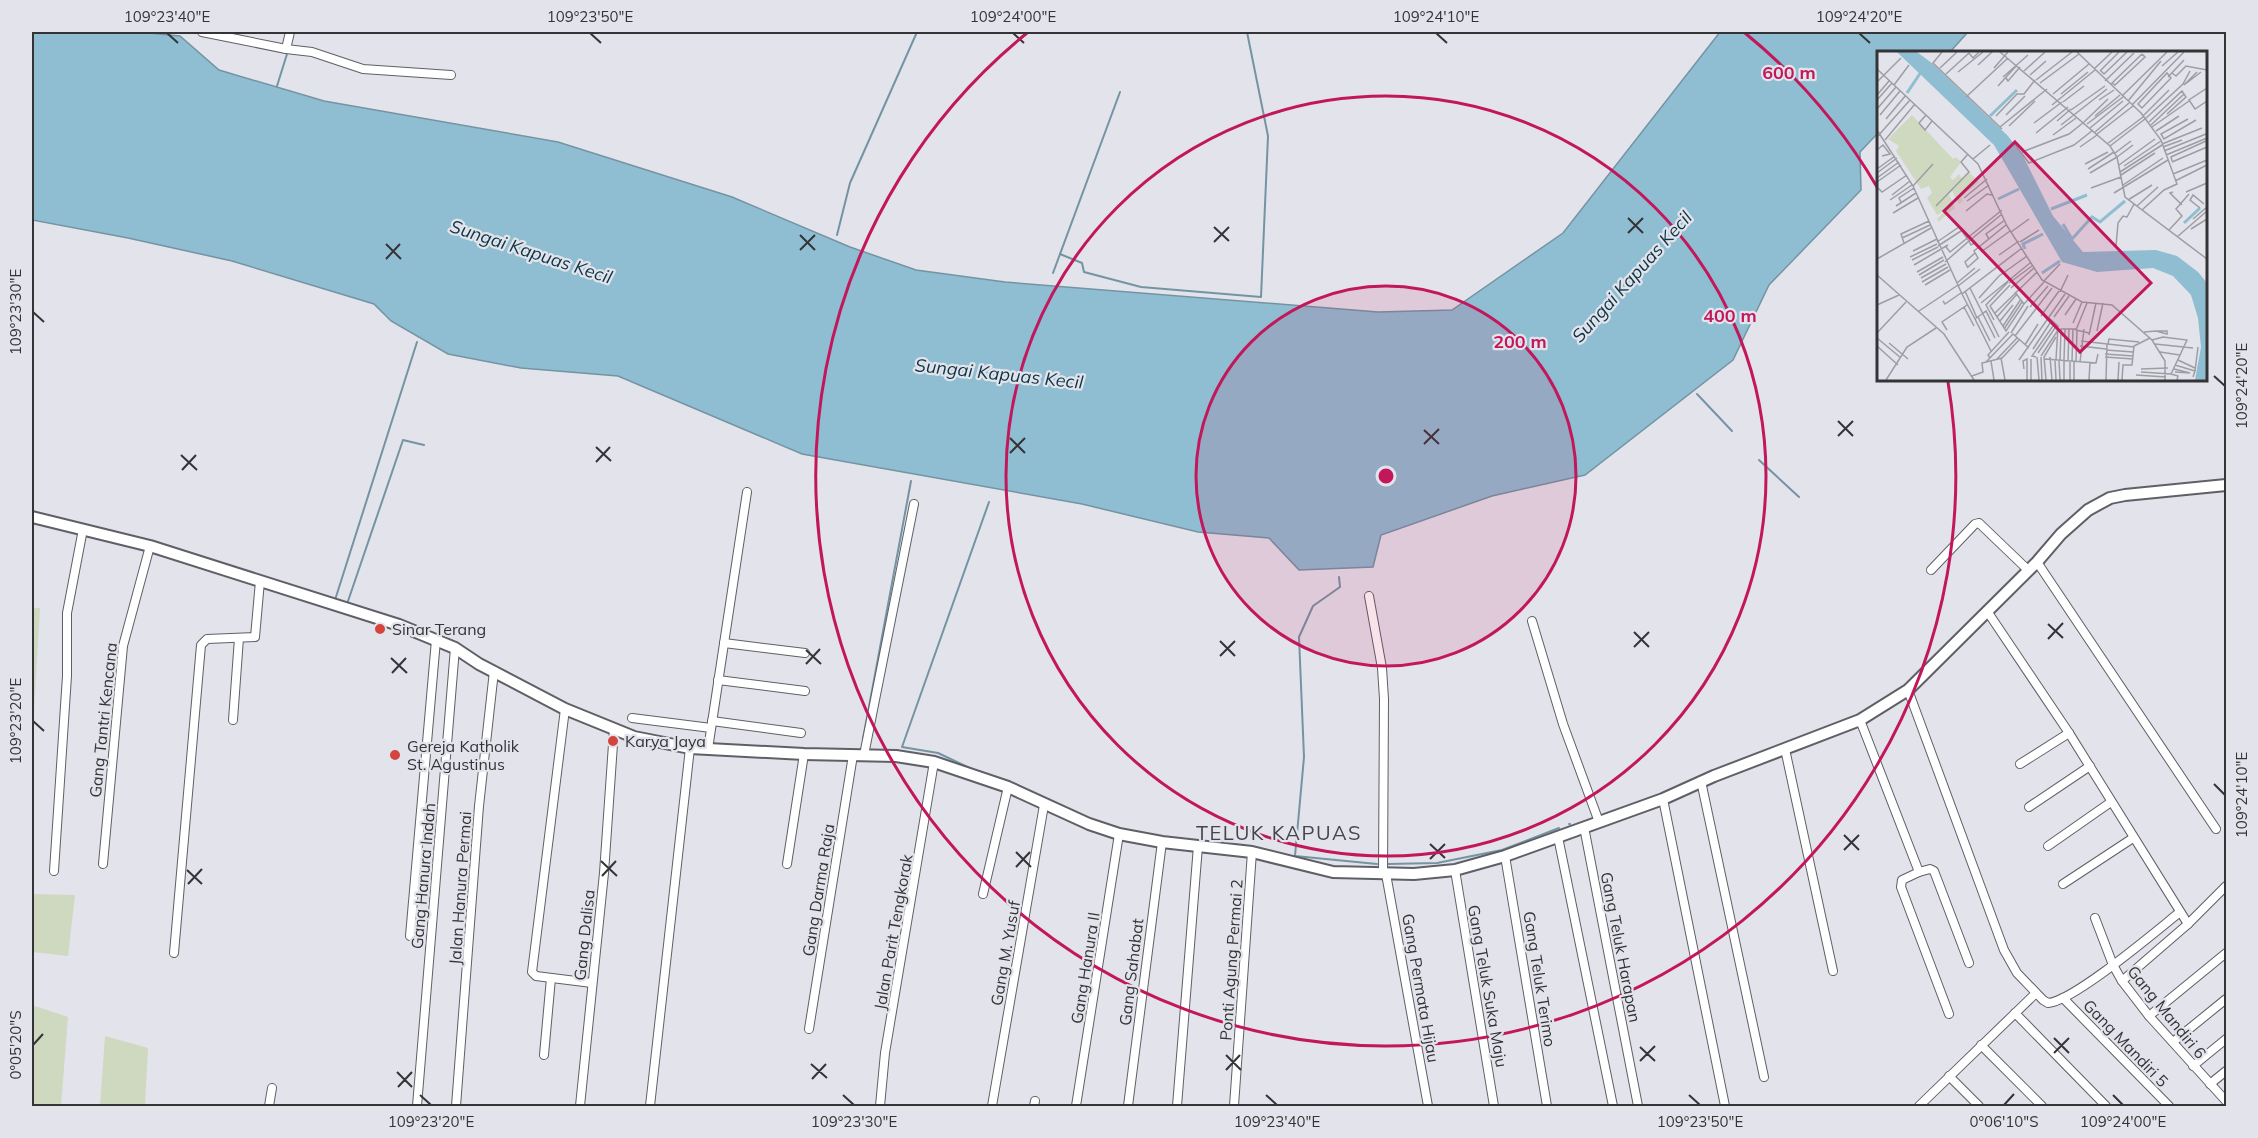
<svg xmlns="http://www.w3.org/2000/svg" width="2258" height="1138" font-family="Mulish,sans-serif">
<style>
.green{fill:#ced9c0}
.water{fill:#8fbdd1;stroke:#7494a3;stroke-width:1.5}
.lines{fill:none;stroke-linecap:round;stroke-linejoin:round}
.stream{stroke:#7494a3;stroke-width:2}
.minor-casing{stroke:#5f5f66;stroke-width:10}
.secondary-casing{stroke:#5f5f66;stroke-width:14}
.minor{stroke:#fff;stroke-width:8}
.secondary{stroke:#fff;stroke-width:10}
.ticks{fill:none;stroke:#343437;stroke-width:2}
.ring{fill:none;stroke:#c2185b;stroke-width:3}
.poi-dot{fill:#d4453f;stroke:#e3e3eb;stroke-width:2}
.labels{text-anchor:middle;stroke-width:4.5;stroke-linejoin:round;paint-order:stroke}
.poi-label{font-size:16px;fill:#343437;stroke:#e3e3eb;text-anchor:start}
.street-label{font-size:16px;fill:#343437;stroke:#e3e3eb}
.water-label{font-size:18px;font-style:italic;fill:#0b3544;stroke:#e3e3eb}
.quarter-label{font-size:20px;letter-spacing:1.5px;fill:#44444a;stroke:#e3e3eb}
.inset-river{fill:none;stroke:#8fbdd1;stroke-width:3}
.inset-road{fill:none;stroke:#9d9da3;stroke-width:1.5}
.view{fill:#c2185b;fill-opacity:0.15;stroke:#c2185b;stroke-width:3}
.inset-edge{fill:none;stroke:#343437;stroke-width:3}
.centre{fill:#c2185b;stroke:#e3e3eb;stroke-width:3}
.ring-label{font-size:18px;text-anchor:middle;font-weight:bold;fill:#c2185b;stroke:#e3e3eb;stroke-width:4.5;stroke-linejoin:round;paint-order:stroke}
.neatline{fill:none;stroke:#343437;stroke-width:2}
.ticks-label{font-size:15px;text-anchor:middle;fill:#343437}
</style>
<rect width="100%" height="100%" fill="#e3e3eb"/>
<g class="green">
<polygon points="32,608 40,608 32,744"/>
<polygon points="32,894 75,895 68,956 32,952"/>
<polygon points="32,1005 68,1017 61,1106 32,1106"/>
<polygon points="105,1036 148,1048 145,1105 152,1106 100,1106"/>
</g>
<polygon class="water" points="32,32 138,32 180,36 219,70 324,101 558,142 732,197 850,247 916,270 1005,282 1378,312 1452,310 1563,233 1720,32 1968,32 1950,52 1878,52 1878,133 1860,152 1861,190 1769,285 1733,360 1585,475 1492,496 1381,535 1373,567 1299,570 1269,538 1198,532 1082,504 802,454 618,376 521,368 448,354 391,321 374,304 232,261 128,238 32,220"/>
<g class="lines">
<g class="stream">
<polyline points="277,86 287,54"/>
<polyline points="837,235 850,183 917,32"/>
<polyline points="1060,254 1082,263 1084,272 1141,287 1261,297 1268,136 1247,32"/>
<polyline points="1053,273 1120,92"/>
<polyline points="1697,394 1732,431"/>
<polyline points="1759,460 1799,497"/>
<polyline points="1339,577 1340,587 1313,606 1299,637 1304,757 1295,856 1377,864"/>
<polyline points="335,600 417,342"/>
<polyline points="347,604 403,440 424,445"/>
<polyline points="375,612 386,615"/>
<polyline points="863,739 911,481"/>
<polyline points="974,770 938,753 902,747 989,502"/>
<polyline points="1569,824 1570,824"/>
<polyline points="1388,864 1437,863 1502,850 1559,828"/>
</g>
<g class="minor-casing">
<g id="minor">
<polyline points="202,32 286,49 290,32"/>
<polyline points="286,49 312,52 363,69 451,75"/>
<polyline points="2037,562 2216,829"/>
<polyline points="1931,570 1975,524 1979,523 2028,570"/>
<polyline points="1369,596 1382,668 1384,699 1383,874"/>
<polyline points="1987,611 2069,733 2188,924"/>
<polyline points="1532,621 1563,724 1599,822"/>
<polyline points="724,643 805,653"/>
<polyline points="718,680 805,691"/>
<path d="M1908,690L2004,950L2017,973L2043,1000L2048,1003C2074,1001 2156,931 2180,912"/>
<polyline points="565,709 532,972 536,976 592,983"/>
<polyline points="632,718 711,728"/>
<polyline points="233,720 239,638"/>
<polyline points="1860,720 1919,872 1930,869 1934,871 1969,963"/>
<polyline points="712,721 801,733"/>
<polyline points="708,749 747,492"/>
<polyline points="1785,749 1833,971"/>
<polyline points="864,755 914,504"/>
<polyline points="2020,764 2069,733"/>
<polyline points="1701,781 1764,1077"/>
<polyline points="1663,799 1725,1106"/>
<polyline points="2029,807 2090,766"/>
<polyline points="1584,827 1638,1106"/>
<polyline points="1558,837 1613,1106"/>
<polyline points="2048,846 2111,802"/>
<polyline points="1505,856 1547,1106"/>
<polyline points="103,864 123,646 150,546"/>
<polyline points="787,864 804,754"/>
<polyline points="1455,870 1494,1106"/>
<polyline points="54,871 67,676 67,613 83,529"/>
<polyline points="1919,872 1902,880 1901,887 1949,1014"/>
<polyline points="1386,874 1428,1106"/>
<polyline points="2063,884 2133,838"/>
<polyline points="983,894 1008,787"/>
<polyline points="2095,918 2113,965 2122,981 2149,1016 2226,1101"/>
<polyline points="410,936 436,640"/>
<polyline points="174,953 201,645 207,639 255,637 260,581"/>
<polyline points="2122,981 2188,924 2226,886"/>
<polyline points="2063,998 2169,1106"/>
<polyline points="2015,1013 2106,1106"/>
<polyline points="2149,1016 2226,953"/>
<polyline points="809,1029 853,755"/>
<polyline points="2173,1042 2226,999"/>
<polyline points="1981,1045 2042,1106"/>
<polyline points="544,1055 551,978"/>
<polyline points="2193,1066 2226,1039"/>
<polyline points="1949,1076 1979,1106"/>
<polyline points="2210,1084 2226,1071"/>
<polyline points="269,1106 272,1088"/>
<polyline points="417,1106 455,648"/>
<polyline points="456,1106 479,806 494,671"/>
<polyline points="580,1106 604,873 614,730"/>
<polyline points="650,1106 690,748"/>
<polyline points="880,1106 885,1053 934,762"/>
<polyline points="992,1106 1044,805"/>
<polyline points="1034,1106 1035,1101"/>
<polyline points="1076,1106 1119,834"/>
<polyline points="1128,1106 1162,842"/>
<polyline points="1177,1106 1198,846"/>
<polyline points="1234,1106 1252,852"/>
<polyline points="1919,1106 2036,993"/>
</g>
</g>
<g class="secondary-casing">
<polyline id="secondary" points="32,517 150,546 399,625 455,648 479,664 565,709 634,737 690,748 804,754 896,756 934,762 1008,787 1089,824 1119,834 1162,842 1252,852 1333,872 1414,874 1455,870 1505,856 1663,799 1714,776 1860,720 1908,690 2037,562 2061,534 2088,510 2110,498 2125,495 2226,485"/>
</g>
<use href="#minor" class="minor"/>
<use href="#secondary" class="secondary"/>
</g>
<path class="ticks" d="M167,33L178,43M590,33L601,43M1013,33L1024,43M1436,33L1447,43M1859,33L1870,43M1628,218L1643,233M1214,227L1229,241M1628,233L1643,218M800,235L815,250M1214,242L1229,227M386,244L401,259M800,250L815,235M386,259L400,244M33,312L44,322M2214,376L2225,386M1838,421L1853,436M1424,430L1439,444M1838,436L1853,421M1010,438L1025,453M1424,444L1439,429M596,447L611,461M1010,453L1025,438M181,455L197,470M596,462L610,447M182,470L196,455M2048,624L2063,638M1634,632L1649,647M2048,639L2063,623M1220,641L1235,656M1634,647L1649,632M806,650L821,664M1220,656L1235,641M391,658L407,673M806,664L820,649M392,673L406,658M33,721L44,731M2214,784L2225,795M1844,835L1859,850M1430,844L1445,858M1844,850L1859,835M1016,852L1031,867M1430,859L1445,844M601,861L617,876M1016,867L1030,852M187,870L202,884M602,876L616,861M188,884L202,869M2054,1038L2069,1053M33,1045L43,1034M1640,1047L1655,1061M2054,1053L2069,1038M1226,1055L1241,1070M1640,1061L1655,1046M811,1064L827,1078M1226,1070L1240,1055M397,1072L412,1087M812,1079L826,1064M398,1087L412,1072M420,1095L431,1105M843,1095L854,1105M1266,1095L1277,1105M1689,1095L1700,1105M2113,1095L2123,1105M2004,1105L2014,1094"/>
<circle cx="1386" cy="476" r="190" fill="#c2185b" fill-opacity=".12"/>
<g class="ring">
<circle cx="1386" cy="476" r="190"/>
<circle cx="1386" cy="476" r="380"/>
<path d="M1745 33A570 570 0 0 1 1877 187M1948 382A570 570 0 1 1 1027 33"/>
</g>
<g class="poi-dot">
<circle cx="380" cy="629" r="6"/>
<circle cx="613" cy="741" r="6"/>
<circle cx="395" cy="755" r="6"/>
</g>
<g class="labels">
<g class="poi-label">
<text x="392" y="635">Sinar Terang</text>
<text x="625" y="747">Karya Jaya</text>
<text x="407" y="752">Gereja Katholik<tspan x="407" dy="18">St. Agustinus</tspan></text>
</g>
<g class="street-label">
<text transform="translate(103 720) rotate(-84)" y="6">Gang Tantri Kencana</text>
<text transform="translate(423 876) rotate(-85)" y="6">Gang Hanura Indah</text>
<text transform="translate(460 888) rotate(-86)" y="6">Jalan Hanura Permai</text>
<text transform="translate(818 890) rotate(-81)" y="6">Gang Darma Raja</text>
<text transform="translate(893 932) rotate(-80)" y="6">Jalan Parit Tengkorak</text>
<text transform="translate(584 935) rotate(-84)" y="6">Gang Dalisa</text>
<text transform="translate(1621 947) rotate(79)" y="6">Gang Teluk Harapan</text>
<text transform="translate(1005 953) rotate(-80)" y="6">Gang M. Yusuf</text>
<text transform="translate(1231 960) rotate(-86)" y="6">Ponti Agung Permai 2</text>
<text transform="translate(1085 968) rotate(-81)" y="6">Gang Hanura II</text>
<text transform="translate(1131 972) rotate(-83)" y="6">Gang Sahabat</text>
<text transform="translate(1540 979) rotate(81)" y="6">Gang Teluk Terimo</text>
<text transform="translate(1488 986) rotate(80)" y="6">Gang Teluk Suka Maju</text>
<text transform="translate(1421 988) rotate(80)" y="6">Gang Permata Hijau</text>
<text transform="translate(2167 1012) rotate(51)" y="6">Gang Mandiri 6</text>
<text transform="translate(2126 1043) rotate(46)" y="6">Gang Mandiri 5</text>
</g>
<g class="water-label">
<text transform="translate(531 252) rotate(18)" y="6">Sungai Kapuas Kecil</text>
<text transform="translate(1632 277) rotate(-48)" y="6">Sungai Kapuas Kecil</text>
<text transform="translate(999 374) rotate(6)" y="6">Sungai Kapuas Kecil</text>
</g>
<g class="quarter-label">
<text x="1279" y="840">TELUK KAPUAS</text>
</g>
</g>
<g transform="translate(1877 51)">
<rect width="330" height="330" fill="#e3e3eb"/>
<path d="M35,64L76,108L79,106L84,111L73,126L76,129L82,123L85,128L92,121L102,131L84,146L86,150L82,153L75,140L72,143L78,157L61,171L60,168L71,157L60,164L50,147L55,142L52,135L44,138L19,100L22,95L11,88Z" fill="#ced9c0"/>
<path d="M20,1H40L56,13L131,85L146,105L176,165L206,201L279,199L300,205L321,221L330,232V329H318L324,296L321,267L314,244L296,225L276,217L220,221L185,211L117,94Z" fill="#8fbdd1"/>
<path class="inset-river" d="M30,42L44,21M113,65L140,39M121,148L142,138M174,158L210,144M307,172L323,157M186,173L195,188L215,166L223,171L248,150M148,198L146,193L166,183M165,222L183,210"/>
<path class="inset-road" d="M65,1L56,12L125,78M123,1L233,95L240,106L248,146L330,208M200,1L264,62L284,89L300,133L287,139L265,159M101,14L115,1M285,15L301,1M63,17L80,1M117,17L131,1M0,18L101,113L130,175L165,229L205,251L235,254L275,289L288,310V329M217,18L235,1M223,19L227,23L250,1M147,20L168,1M223,20L242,1M81,21L106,1M320,21L307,34L324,21M290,22L294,27L265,57L261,53ZM295,22L299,25L309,15L330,19M69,23L92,2L96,7L102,1M153,24L169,10M126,26L151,4M291,26L307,9M129,27L131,30L143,16M159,29L195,1M228,30L257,2M0,31L24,7M163,32L202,3M235,32L238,34L268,6L265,3M234,33L265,3M17,34L32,14M121,35L140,14M330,37L312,49L318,58L330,50M176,43L212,13M184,43L211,21M0,44L12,30M245,45L290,1M89,46L131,7M0,49L15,32M222,49L237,39M251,50L284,10M186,51L207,35M175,54L218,19M255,54L307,1M0,58L19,36M194,59L228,35M3,64L23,40M49,64L42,72L48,79L55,70M129,64L148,45M119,65L140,43H147L158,29M218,65L243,44M266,65L292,39M9,68L29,44M311,68L284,83L287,88L319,69M180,70L194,58M207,71L231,48M272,71L305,40L309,46L290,63M157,72L185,51M210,73L246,46M184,74L230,38M274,74L307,43M132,75L158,50M123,76L170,38M275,76L312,50M213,77L246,50M0,79L36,135L85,243M279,80L302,65M218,81L252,52M159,82L191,56M220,83L256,55M176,84L199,67M0,86L33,49M8,89L38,53M136,91L152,112L197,94L216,79M230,93L266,66M285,93L325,77M233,95L268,68L306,33L313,20M203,96L220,84M286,96L305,89M0,99L6,94L13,103L5,105M287,100L329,83M145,101L192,83L207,71M238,102L254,90M289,104L330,87M240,106L256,94M96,108L113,94M295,110L294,106L329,90M295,111L330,96M208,113L231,101M242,114L278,88M247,115L284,90M0,118L18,105M211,118L237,101M243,121L285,94M0,122L20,107M213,122L240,106M296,123L330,109M244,124L278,102M0,127L22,111M298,130L330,114M0,131L24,114M246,134L286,107M36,135L56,113M0,136L5,141L30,124M214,137L244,126M296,141L293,142L305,154M309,141L330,132M237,142L291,109M15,144L33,130M87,147L110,128M13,149L35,134M251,149L275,134M90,150L112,134M24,151L22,147L37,137M19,155L39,142M59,155L92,121L84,111L91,103M260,155L281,136M323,157L313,149L316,144L327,153M89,160L110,143L115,144M16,162L41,147M316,168L330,156M314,178L330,168M292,179L305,165L299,158L312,143M134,181L152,168M300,186L330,160M25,187L53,174M112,188L109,183L128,169M92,190L125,163M60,191L82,176L92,190M143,191L162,179M27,192L24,183L52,170M61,195L84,180M239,195L241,172L246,165L250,166L257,153M69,196L73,201L125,159M36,200L60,188M104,201L133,180M122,204L142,190M33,206L60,193M0,208L54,177M35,209L61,196M68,211L92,190L94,194L99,191M37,214L71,194M91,216L101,207L97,200L129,174M91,217L88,211L98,202M40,221L66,206M0,224L67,283L97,329M42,224L67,209M44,227L69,213M167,230L183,213M45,231L71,216M80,232L98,217M132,232L155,215M48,234L73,219M133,234L113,255L129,280L147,253L138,241M81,235L103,218M93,237L118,287M134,237L157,217M88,240L100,267M183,241L191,224M102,247L122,225L150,205M66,250L68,253L84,242M104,252L153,212M210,252L199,279L212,282M147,253L167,231M0,254L22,244M87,256L97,275M153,256L171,235M42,260L81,234M118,262L160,221M105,263L98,268L85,243L145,197M105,263L109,260L122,286M188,264L199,248M164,265L182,240M101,266L113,290M120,266L140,243M177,266L192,245M172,267L181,275L179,309M98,268L114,300M117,269L109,254L131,231M123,270L136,254M196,272L205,251M126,275L144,248M127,278L145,251M70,279L65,271L90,254M220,280L226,252M267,281L279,280H290V283L279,280M0,282L29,251M134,282L151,255M212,284L219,252M138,285L175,237M0,287L24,307M275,289L286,286L310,289L303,304M204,290L257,296M12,292L31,308M231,293L232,288L262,291M278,293L316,297M148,294L161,273M0,295L21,314M203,295L229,298M156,298L175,269M229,299L256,301M283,301L303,304L294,323M161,302L180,274M228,303L256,305M164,305L181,279M159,306L155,305L178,272M160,306L162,329M164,306L165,329M173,306L175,329M228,306L256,308M113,307L111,304L132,281M124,307L128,329M120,308L140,287M168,308L219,312L221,303M142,309L188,243M178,309L179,329M182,309L183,329M183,309L184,278H199M187,309L188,278M187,309V329M301,309L318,317M114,310L117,329M191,310L192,278M193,310V329M195,310L196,278M197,310V329M199,310L200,280M109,311L136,283L152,297M203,311L207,278M298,314L318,320L316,326M147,318L146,310L150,308V329M264,318L291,317M297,318L313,322L298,321M318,320L321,296M264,321L294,323L301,325L300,329M259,324L289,326M95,325L106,321L105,312L125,307L142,289M9,329L30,296L59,277M154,329V308M169,329L167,306L179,286M212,329L213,311M229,329L230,293M241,329L242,311M245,329L246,314H255L257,295L273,287"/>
<path class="view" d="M138,91L274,232L203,301L67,160Z"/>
<rect width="330" height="330" class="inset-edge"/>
</g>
<circle cx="1386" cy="476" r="9" class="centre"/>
<g class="ring-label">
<text x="1789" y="79">600 m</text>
<text x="1730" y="322">400 m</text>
<text x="1520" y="348">200 m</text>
</g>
<rect width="2258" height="1138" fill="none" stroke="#e3e3eb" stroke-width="66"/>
<rect x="33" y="33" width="2192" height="1072" class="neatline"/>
<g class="ticks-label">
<text x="167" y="22">109°23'40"E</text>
<text x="590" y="22">109°23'50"E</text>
<text x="1013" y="22">109°24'00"E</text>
<text x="1436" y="22">109°24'10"E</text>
<text x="1859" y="22">109°24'20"E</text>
<text transform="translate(16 312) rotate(-90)" y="5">109°23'30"E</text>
<text transform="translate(2242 386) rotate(-90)" y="5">109°24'20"E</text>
<text transform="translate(16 721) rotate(-90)" y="5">109°23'20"E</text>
<text transform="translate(2242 795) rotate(-90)" y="5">109°24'10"E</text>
<text transform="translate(16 1045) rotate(-90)" y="5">0°05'20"S</text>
<text x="431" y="1127">109°23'20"E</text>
<text x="854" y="1127">109°23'30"E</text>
<text x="1277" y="1127">109°23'40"E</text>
<text x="1700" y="1127">109°23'50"E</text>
<text x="2004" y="1127">0°06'10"S</text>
<text x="2123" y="1127">109°24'00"E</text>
</g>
</svg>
